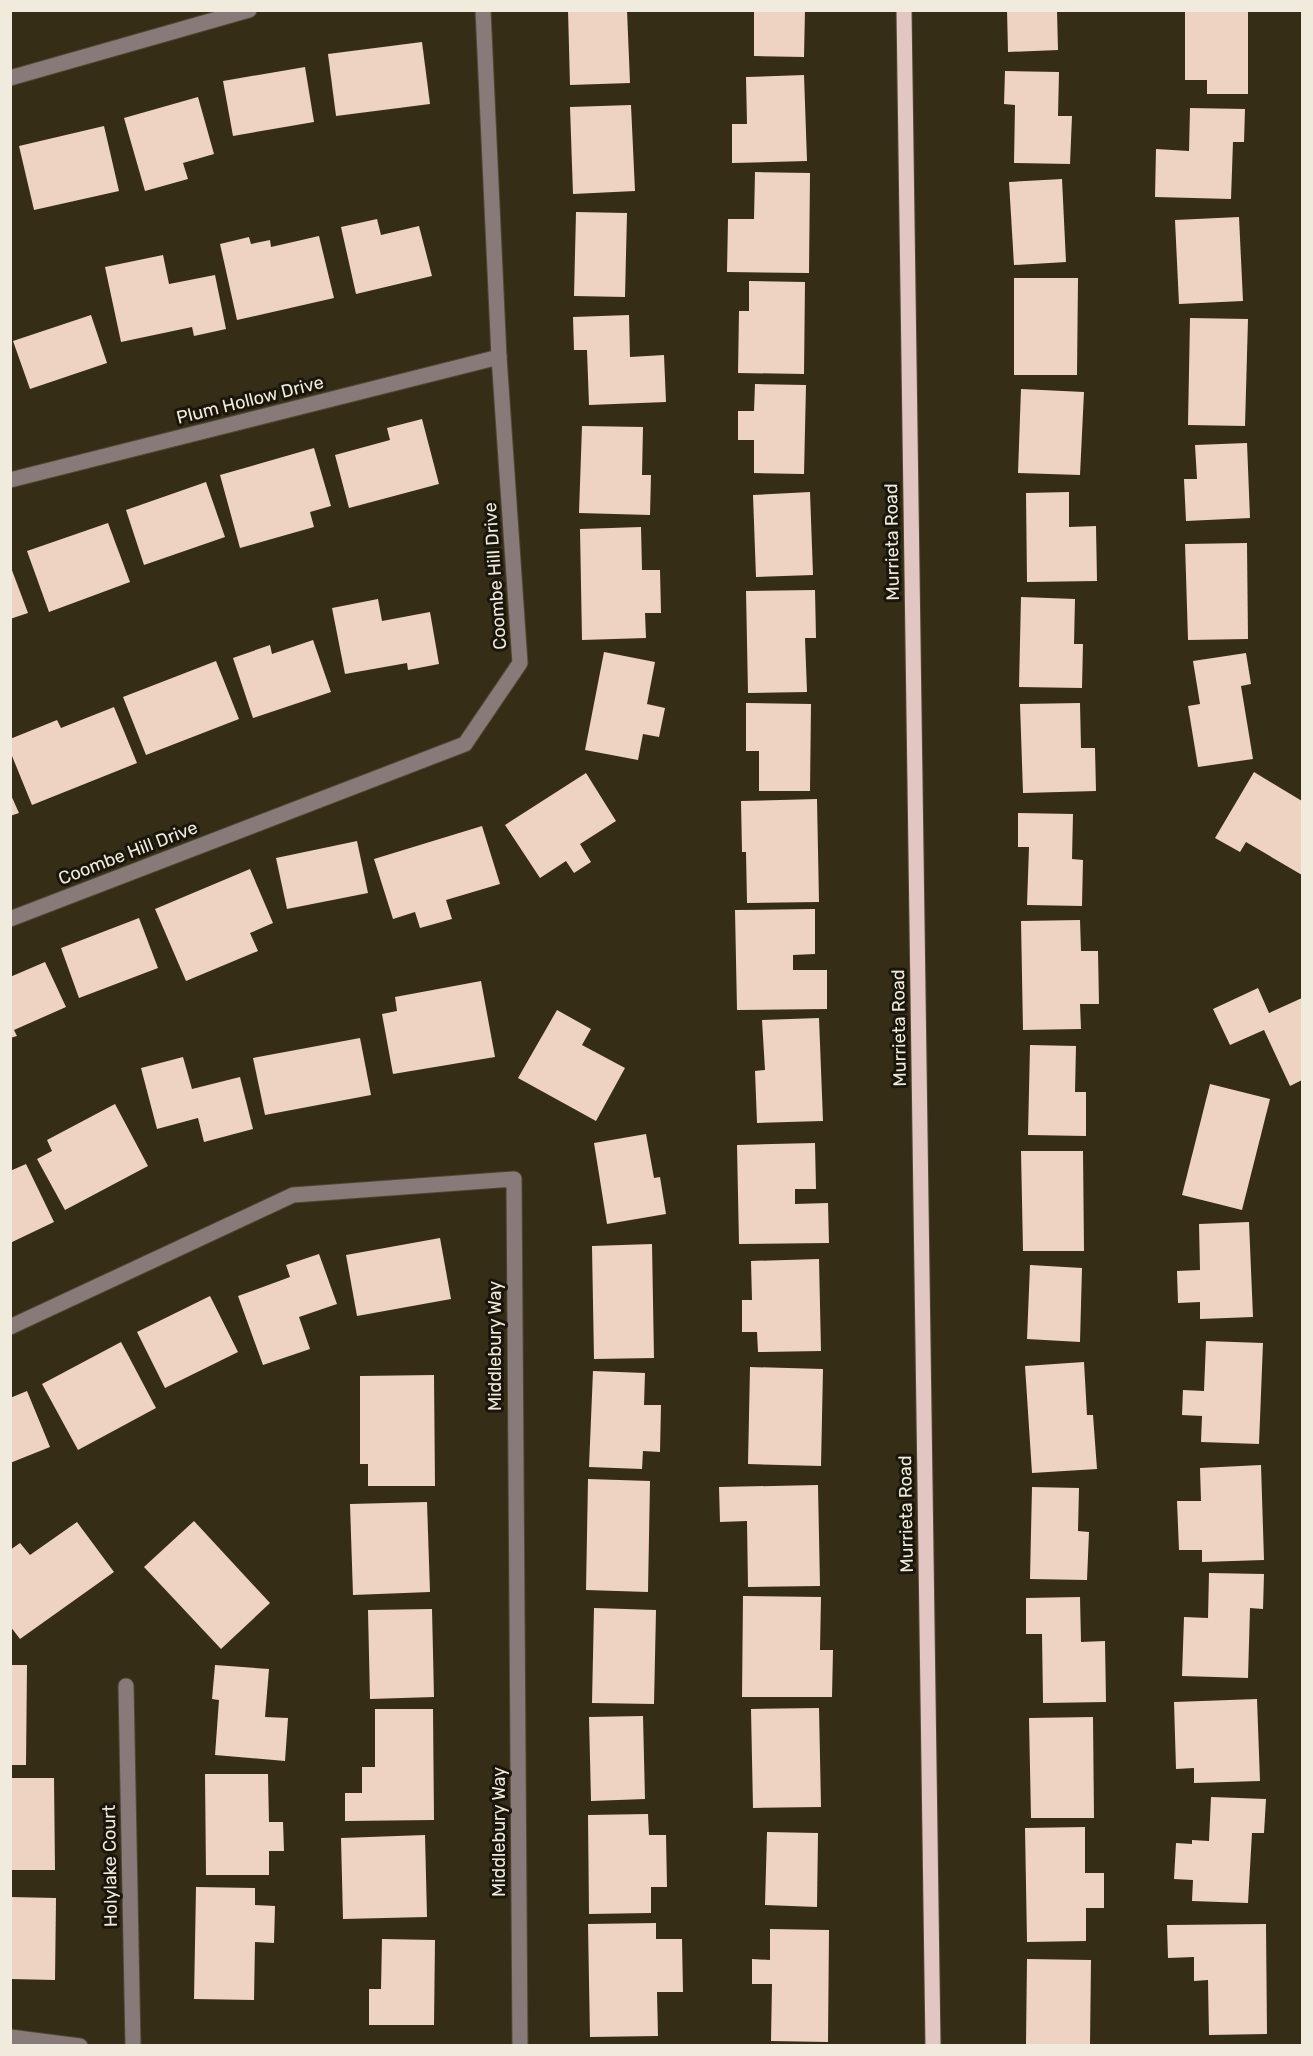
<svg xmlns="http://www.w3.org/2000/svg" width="1313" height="2056" font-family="Rubik,sans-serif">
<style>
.building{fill:#eed2c2}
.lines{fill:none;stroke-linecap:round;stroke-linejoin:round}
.minor-casing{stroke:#504833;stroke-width:17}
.major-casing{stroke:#504833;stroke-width:17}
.minor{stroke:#887a78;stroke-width:15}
.major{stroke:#e2c6c2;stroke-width:15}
.labels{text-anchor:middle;stroke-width:6;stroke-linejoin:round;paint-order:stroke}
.street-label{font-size:18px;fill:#f0ebdd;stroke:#1a160c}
</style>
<rect width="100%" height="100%" fill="#362d17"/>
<g class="building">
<polygon points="568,10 627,10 630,83 570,85"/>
<polygon points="754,10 805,10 804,57 754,56"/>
<polygon points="1007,10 1057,10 1058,50 1008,52"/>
<polygon points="1185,10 1248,10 1248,94 1207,94 1207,80 1185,80"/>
<polygon points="422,42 430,104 336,116 328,54"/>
<polygon points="305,67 314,122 233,136 223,81"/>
<polygon points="1005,71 1059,72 1058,116 1072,116 1070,164 1014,163 1015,105 1004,104"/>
<polygon points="804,75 807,161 732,163 732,124 747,124 746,77"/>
<polygon points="198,97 214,154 183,163 188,179 145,191 124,118"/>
<polygon points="631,105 635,191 573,194 570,107"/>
<polygon points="1190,108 1245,109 1244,142 1233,142 1231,199 1155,197 1156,149 1189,151"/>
<polygon points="104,126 119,191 34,210 19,146"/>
<polygon points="755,172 810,173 809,273 727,272 728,219 754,219"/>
<polygon points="1062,179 1066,262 1014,265 1009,182"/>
<polygon points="576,212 627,213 625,297 574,296"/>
<polygon points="1239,217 1243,301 1179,304 1175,220"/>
<polygon points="377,219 381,235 419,226 432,276 356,294 341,227"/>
<polygon points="319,236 334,298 237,320 220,244 249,237 251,244 270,240 271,247"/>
<polygon points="163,255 169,284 215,275 226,329 194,336 192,327 121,342 105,267"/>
<polygon points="1014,278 1078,278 1077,375 1014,375"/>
<polygon points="749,281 805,282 804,374 738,373 739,311 749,311"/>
<polygon points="91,315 107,363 30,389 13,341"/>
<polygon points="629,315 630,357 664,355 666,402 589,405 587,350 574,350 573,317"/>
<polygon points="1190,318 1248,319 1245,426 1188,425"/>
<polygon points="755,384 806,385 804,474 754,473 754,440 738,440 738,411 754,411"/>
<polygon points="1021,389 1084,392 1080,475 1018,473"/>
<polygon points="422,419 439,484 349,508 335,455 390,440 387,428"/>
<polygon points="582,426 643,427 642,475 651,475 650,515 579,513"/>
<polygon points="1247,443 1250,518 1186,521 1184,479 1197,479 1195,445"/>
<polygon points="314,448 331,506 310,512 314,527 240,548 220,475"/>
<polygon points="206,482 225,537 144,565 126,510"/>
<polygon points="810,492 813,575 756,577 753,495"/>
<polygon points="1069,492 1069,527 1096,526 1097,581 1027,582 1026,493"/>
<polygon points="108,523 130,582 49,612 27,551"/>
<polygon points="641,527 642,570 660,570 661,613 645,613 646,638 582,640 580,529"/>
<polygon points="1247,543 1248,639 1188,640 1185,544"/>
<polygon points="10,565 28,613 10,619"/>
<polygon points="815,590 816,638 805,638 807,692 748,693 746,591"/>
<polygon points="1021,597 1075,599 1074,644 1083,644 1082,688 1019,687"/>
<polygon points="378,599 382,621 430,612 439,664 408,670 407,663 345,674 332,608"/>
<polygon points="313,640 331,692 253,718 233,658 270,645 272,654"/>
<polygon points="604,652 655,662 647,704 665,708 659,737 643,734 638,760 585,750"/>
<polygon points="1246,653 1251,684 1241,686 1253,759 1198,767 1188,706 1200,704 1193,661"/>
<polygon points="216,661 239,719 146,755 123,697"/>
<polygon points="746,703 811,704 810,791 759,791 759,751 746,751"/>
<polygon points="1080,703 1081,748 1095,748 1096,791 1023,793 1020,704"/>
<polygon points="114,707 137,763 32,805 10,751 10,739 57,720 61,728"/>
<polygon points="1254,772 1302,801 1302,875 1246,842 1240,852 1215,838"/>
<polygon points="586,773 616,821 580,844 591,862 574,873 566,861 540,878 505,825"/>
<polygon points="10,793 19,813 10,816"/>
<polygon points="817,799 819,902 747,903 746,852 742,852 741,801"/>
<polygon points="1018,813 1073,814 1072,859 1083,860 1082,906 1027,905 1029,847 1018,847"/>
<polygon points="482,826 500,884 446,900 452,919 420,928 415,912 393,919 374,859"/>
<polygon points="357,841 368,893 287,909 276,858"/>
<polygon points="250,869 273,923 250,933 258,951 186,981 155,909"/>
<polygon points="815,909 815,954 793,955 793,970 827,970 827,1009 737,1010 735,910"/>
<polygon points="139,918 158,968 79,998 61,948"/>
<polygon points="1080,920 1081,951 1098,951 1099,1004 1080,1004 1081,1029 1023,1030 1021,921"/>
<polygon points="45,962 66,1007 14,1030 17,1036 10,1038 10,977"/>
<polygon points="481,981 495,1057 393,1074 382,1014 397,1011 395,997"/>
<polygon points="1258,988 1269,1013 1302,998 1302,1080 1290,1086 1264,1030 1230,1045 1213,1009"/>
<polygon points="557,1010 591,1029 582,1045 625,1068 596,1121 518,1078"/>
<polygon points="819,1018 823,1121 757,1123 755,1071 765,1070 762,1020"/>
<polygon points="360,1038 371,1095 265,1115 253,1058"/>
<polygon points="1030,1045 1076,1046 1075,1092 1086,1092 1086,1136 1028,1135"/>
<polygon points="183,1057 192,1089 240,1077 253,1129 204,1142 198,1118 157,1129 141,1068"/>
<polygon points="1210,1084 1270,1099 1242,1210 1182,1195"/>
<polygon points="115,1104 148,1166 65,1210 37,1159 52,1151 47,1140"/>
<polygon points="646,1134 654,1178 660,1177 666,1214 607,1224 594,1143"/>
<polygon points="815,1143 816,1189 795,1189 795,1204 828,1203 829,1243 739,1244 737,1145"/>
<polygon points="1021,1151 1083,1151 1084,1251 1023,1251"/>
<polygon points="26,1164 54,1222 10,1243 10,1171"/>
<polygon points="1249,1222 1253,1317 1200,1319 1200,1302 1178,1303 1177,1271 1200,1270 1199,1224"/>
<polygon points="440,1238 451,1299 357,1316 346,1255"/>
<polygon points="652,1244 654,1358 594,1359 592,1246"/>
<polygon points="319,1254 337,1304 299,1317 310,1349 263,1365 238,1296 290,1277 286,1265"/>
<polygon points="819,1259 821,1351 758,1352 757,1332 742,1332 742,1300 752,1300 751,1261"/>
<polygon points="1030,1265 1082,1268 1080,1342 1027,1339"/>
<polygon points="210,1296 238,1352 165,1388 137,1332"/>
<polygon points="1206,1341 1263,1343 1259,1444 1201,1442 1202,1416 1182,1415 1183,1390 1204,1391"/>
<polygon points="121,1342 156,1408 78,1450 42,1384"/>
<polygon points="1084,1362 1087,1415 1093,1415 1097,1469 1032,1473 1025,1366"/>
<polygon points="750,1367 823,1369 821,1466 748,1464"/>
<polygon points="593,1371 645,1373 644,1405 661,1405 660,1452 643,1451 642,1469 589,1467"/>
<polygon points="434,1375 435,1486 368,1486 368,1464 360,1464 360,1376"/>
<polygon points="27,1391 50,1447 10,1463 10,1398"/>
<polygon points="1261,1465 1264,1560 1202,1562 1202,1550 1179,1550 1177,1501 1201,1501 1200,1468"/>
<polygon points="588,1479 650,1481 648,1592 586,1590"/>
<polygon points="818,1485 820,1586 748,1587 747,1521 720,1522 719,1487"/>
<polygon points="1032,1487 1079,1488 1078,1531 1089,1532 1087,1580 1030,1579"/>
<polygon points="427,1502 430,1592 353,1595 350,1504"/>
<polygon points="194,1521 270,1603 221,1649 144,1567"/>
<polygon points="77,1522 114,1572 20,1639 10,1626 10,1550 20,1543 30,1555"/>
<polygon points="1209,1573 1264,1574 1263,1609 1250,1608 1248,1678 1182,1676 1184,1617 1208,1618"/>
<polygon points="743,1596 821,1597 820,1650 833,1650 832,1697 742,1697"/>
<polygon points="1080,1597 1081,1642 1105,1641 1106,1702 1043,1703 1042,1634 1026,1634 1026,1598"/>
<polygon points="594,1608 656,1610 654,1704 592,1703"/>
<polygon points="432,1609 434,1697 370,1699 368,1610"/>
<polygon points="10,1665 27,1665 26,1765 10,1765"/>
<polygon points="215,1665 269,1669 265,1717 288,1718 285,1761 215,1755 219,1700 212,1699"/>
<polygon points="1257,1699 1260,1781 1194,1783 1194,1768 1176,1769 1174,1702"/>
<polygon points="819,1708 821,1807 753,1808 751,1709"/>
<polygon points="375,1709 433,1709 434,1820 345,1821 345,1793 362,1793 362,1767 375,1767"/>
<polygon points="643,1716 645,1799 591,1801 589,1717"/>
<polygon points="1093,1717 1094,1818 1031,1818 1029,1718"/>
<polygon points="205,1774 268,1774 269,1822 283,1822 284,1851 269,1851 269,1875 206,1875"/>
<polygon points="10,1778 54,1778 55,1870 10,1870"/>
<polygon points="1211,1797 1266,1799 1264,1833 1252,1833 1248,1903 1192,1901 1193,1880 1174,1879 1176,1843 1192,1844 1192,1840 1209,1841"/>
<polygon points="648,1814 649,1835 666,1835 667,1887 651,1887 651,1913 589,1914 588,1815"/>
<polygon points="1085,1827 1085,1873 1104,1873 1104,1908 1086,1908 1086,1941 1027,1942 1025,1828"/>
<polygon points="767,1832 818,1833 817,1907 765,1905"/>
<polygon points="425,1835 427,1917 343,1919 341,1838"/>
<polygon points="196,1887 255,1888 255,1905 275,1906 274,1943 255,1942 254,2000 194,1999"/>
<polygon points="10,1897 56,1898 55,1980 10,1979"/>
<polygon points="656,1923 656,1939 682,1939 683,1992 657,1992 658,2036 590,2037 588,1924"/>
<polygon points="1266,1924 1267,2034 1209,2035 1208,1980 1194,1981 1194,1957 1168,1958 1167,1925"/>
<polygon points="770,1929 829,1930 828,2042 771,2041 772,1984 752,1984 752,1959 770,1960"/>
<polygon points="382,1939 435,1940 434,2025 369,2025 369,1989 381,1989"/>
<polygon points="1027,1959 1091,1960 1090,2045 1026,2044"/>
</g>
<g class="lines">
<g class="minor-casing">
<g id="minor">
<polyline points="10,78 249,10"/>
<polyline points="10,480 499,357"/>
<polyline points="10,919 465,744 520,663 499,357 483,10"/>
<polyline points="10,1327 293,1195 514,1179 520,2046"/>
<polyline points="126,1686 133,2046"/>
<polyline points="10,2037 80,2046"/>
</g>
</g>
<g class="major-casing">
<polyline id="major" points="904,10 933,2046"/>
</g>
<use href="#minor" class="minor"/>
<use href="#major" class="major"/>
</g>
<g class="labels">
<g class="street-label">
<text transform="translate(250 400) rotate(-14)" y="6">Plum Hollow Drive</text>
<text transform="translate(892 542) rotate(-91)" y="6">Murrieta Road</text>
<text transform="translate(495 576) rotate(-94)" y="6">Coombe Hill Drive</text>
<text transform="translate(128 853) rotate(-21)" y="6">Coombe Hill Drive</text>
<text transform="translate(899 1028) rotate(-91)" y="6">Murrieta Road</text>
<text transform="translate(495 1346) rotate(-90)" y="6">Middlebury Way</text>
<text transform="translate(906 1514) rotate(-91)" y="6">Murrieta Road</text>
<text transform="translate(499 1832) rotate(-90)" y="6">Middlebury Way</text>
<text transform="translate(110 1866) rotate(-91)" y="6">Holylake Court</text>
</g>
</g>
<rect width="1313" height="2056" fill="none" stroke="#f0ebdd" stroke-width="24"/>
</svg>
